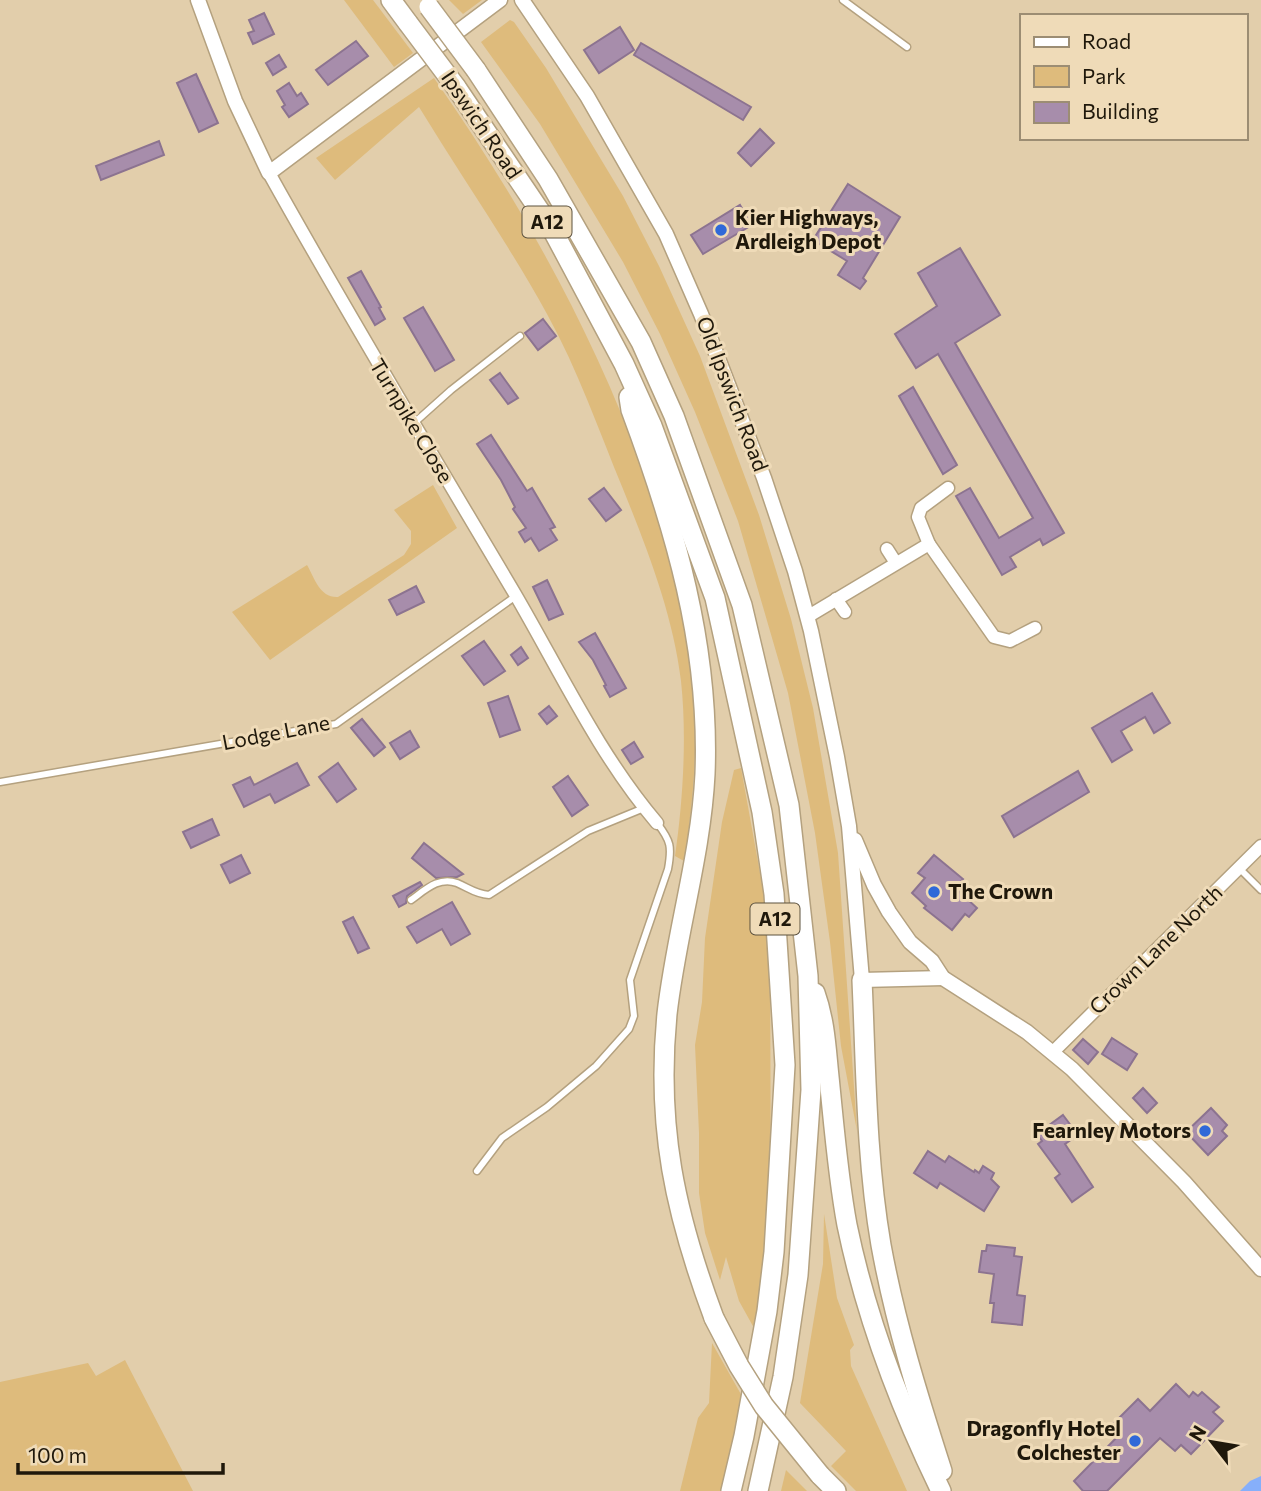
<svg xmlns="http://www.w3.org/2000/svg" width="1261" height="1491" font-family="Commissioner,sans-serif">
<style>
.green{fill:#debb7c}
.water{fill:#86affa}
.building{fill:#a78dab;stroke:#8c7390;stroke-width:2}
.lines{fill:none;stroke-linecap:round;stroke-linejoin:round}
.service-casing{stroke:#b4a17f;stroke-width:9}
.minor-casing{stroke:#b4a17f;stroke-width:15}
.tertiary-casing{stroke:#b4a17f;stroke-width:17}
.trunk-casing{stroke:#b4a17f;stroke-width:22}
.service{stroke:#fff;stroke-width:6}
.minor{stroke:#fff;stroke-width:12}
.tertiary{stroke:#fff;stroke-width:14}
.trunk{stroke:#fff;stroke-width:19}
.trunk-bridge-casing{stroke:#b4a17f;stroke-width:22;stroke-linecap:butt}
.trunk-bridge{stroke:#fff;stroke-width:19}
.poi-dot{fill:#3069d8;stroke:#efdbb8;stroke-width:2.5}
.labels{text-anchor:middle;stroke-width:6;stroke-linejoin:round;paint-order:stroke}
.shield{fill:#efdbb8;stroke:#5d523f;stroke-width:2}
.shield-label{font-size:19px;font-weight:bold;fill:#1f180b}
.street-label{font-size:21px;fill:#1f180b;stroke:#efdbb8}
.poi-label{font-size:21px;font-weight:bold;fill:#1f180b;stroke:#efdbb8;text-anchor:start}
</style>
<rect width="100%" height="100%" fill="#e2ceab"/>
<g class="green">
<polygon points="344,0 373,0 413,53 394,67"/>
<polygon points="449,0 482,0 463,14"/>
<polygon points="510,20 514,22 546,68 623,196 659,266 700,356 759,515 791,619 813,708 838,853 857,1131 841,1046 830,942 815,833 788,693 738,521 695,412 660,334 623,262 540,124 481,42"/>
<path d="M434,78C519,200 592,329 643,470C663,525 681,581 689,639C700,713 696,788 684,861L675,856C683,801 687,736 681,681C673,615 648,551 623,489C599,431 578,370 547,314C508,243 461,176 419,107L335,180L316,158Z"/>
<path d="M433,485L457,528L270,660L232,612L307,565C315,579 320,598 338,597L404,555L411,544V531L394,510Z"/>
<polygon points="741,768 770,928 771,1258 759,1337 739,1301 726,1257 720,1280 705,1233 699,1193 699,1133 695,1045 702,1002 705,938 722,822 734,770"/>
<polygon points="824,1214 837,1298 854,1345 850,1350 851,1366 907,1491 856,1491 831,1466 846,1451 800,1403 823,1264"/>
<polygon points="712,1343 747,1405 723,1491 680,1491 698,1418 709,1403"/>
<polygon points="125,1360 193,1491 0,1491 0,1382 88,1363 96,1376"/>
<polygon points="786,1470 807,1491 781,1491"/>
</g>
<polygon class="water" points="1261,1476 1261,1491 1240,1491 1250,1481"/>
<g class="building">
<polygon points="264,13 274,34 253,44 248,33 254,31 249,20"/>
<polygon points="620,27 634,50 599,73 584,50"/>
<polygon points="356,41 368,56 328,85 316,70"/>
<polygon points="641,43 751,107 743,120 634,55"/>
<polygon points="279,55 286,67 273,75 266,63"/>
<polygon points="196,74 218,123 199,132 177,83"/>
<polygon points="289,83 297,96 301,93 308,104 289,117 282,107 285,105 277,91"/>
<polygon points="760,129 774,143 751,166 738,153"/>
<polygon points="159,141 164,155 101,180 96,166"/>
<polygon points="848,184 900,217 863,278 866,281 860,289 838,275 847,261 813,240"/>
<polygon points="740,205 752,225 703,254 691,235"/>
<polygon points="960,248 1000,315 955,343 1064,533 1043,545 1040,539 1010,557 1016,567 1002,575 956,496 970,488 999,538 1033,518 938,354 916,368 895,334 937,306 918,273"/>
<polygon points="361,271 381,307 379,308 385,319 375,325 348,278"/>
<polygon points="423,307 454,360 435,371 404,318"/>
<polygon points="543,319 556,336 538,350 525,333"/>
<polygon points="500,373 518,398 508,404 490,380"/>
<polygon points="913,387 957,465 943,474 899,396"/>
<polygon points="491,435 527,491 532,488 555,527 550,529 557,540 539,551 531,538 525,542 519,532 526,528 513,509 515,507 501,480 477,444"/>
<polygon points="604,488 621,510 606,521 589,499"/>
<polygon points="547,580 563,614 549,620 533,587"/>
<polygon points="416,586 424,602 397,615 389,600"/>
<polygon points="595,633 626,688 610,697 604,686 606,685 593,660 579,642"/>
<polygon points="484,641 505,671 484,685 462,656"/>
<polygon points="521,647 528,658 518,665 511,655"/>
<polygon points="1152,693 1170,723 1154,733 1145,717 1121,731 1132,750 1112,762 1092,728"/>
<polygon points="508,696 520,730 500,737 488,703"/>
<polygon points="549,706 557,716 547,724 539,714"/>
<polygon points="362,719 385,747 374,756 351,728"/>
<polygon points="410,731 419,747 400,759 390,743"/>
<polygon points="634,742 643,757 631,764 622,750"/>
<polygon points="297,763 309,785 275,803 270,794 244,807 233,785 250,777 254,785"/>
<polygon points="338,763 356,789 337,802 319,777"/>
<polygon points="1078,771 1089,792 1014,837 1002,816"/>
<polygon points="568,776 588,805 572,816 553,787"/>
<polygon points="212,819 219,835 191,848 183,832"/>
<polygon points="424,843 463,874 457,877 436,878 412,858"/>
<polygon points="241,855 250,873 230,883 221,865"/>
<polygon points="934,855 963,879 955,888 977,908 969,917 965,914 952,930 924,908 926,906 912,893 925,878 918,873"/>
<polygon points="420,882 422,885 407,896 406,903 399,907 393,896"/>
<polygon points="452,902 470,934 451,945 442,929 417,943 407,927"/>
<polygon points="353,917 369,948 358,953 343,922"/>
<polygon points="1112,1038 1137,1054 1127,1070 1102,1054"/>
<polygon points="1083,1039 1098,1052 1088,1064 1073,1050"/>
<polygon points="1143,1088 1157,1103 1147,1113 1133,1098"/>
<polygon points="1211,1108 1227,1125 1222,1131 1227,1136 1208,1155 1186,1132"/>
<polygon points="1063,1115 1078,1135 1065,1144 1093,1187 1072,1202 1055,1178 1060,1174 1038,1144 1042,1141 1037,1134"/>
<polygon points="928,1151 945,1162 949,1156 974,1172 975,1170 979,1173 983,1166 994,1173 991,1179 999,1187 984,1211 940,1183 937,1188 914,1173"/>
<polygon points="987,1245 1015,1248 1014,1256 1022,1257 1017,1295 1025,1296 1022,1325 992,1322 994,1303 990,1303 994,1274 979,1272 982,1251 986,1251"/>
<polygon points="1176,1384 1189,1397 1193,1392 1198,1396 1202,1392 1219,1407 1213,1412 1223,1421 1191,1454 1181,1445 1175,1451 1160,1438 1107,1491 1083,1491 1074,1481 1121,1433 1112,1425 1138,1399 1150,1411"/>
</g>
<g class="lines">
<g class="service-casing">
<g id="service">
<polyline points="843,0 907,47"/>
<polyline points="413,424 451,390 520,336"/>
<polyline points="0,782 336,724 516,596"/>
<polyline points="1240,869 1261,890"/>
<path d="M411,900C425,890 439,876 457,883C469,888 475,894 489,895L588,831L644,808"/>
<path d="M477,1171L502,1138L547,1107L596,1066L629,1029L634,1016L630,980L668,869C672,847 671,841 657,823"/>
</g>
</g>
<g class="minor-casing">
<g id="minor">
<path d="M269,173C348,315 432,454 515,594C560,671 599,755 657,823"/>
<polyline points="929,544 994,637 1010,641 1035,628"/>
<polyline points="887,549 896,563"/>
<polyline points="836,599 845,612"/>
<polyline points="807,617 929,544 918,517 921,508 948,488"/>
<polyline points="1052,1053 1261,846"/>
</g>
</g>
<g class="tertiary-casing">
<g id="tertiary">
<polyline points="198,0 235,101 269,173 500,0"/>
<polyline points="522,0 587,96 666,234 701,314 764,478 795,571 811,631 837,757 849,826 862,980 943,978"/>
<polyline points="855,840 874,885 889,912 910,942 932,961 943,978 1027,1032 1072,1069 1184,1182 1261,1269"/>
</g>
</g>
<g class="trunk-casing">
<g id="trunk">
<polyline points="391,0 408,23"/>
<polyline points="476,70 548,179 641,342 674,416 742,605 789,805 808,976 811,1090 798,1275 783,1377 758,1491"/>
<polyline points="456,87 552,229 624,364 652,426 715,598 762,812 774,894 785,1065 774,1252 767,1311 744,1436 731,1491"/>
<path d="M629,397L631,410C675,528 710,646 705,774C701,855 676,934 667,1014C656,1127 675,1213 714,1318"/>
<path d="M862,980C866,1068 866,1158 881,1245C895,1322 918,1396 942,1471"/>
<path d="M815,993C825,1021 826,1048 829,1077C834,1126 838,1177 847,1225C866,1317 900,1407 941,1491"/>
<polyline points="820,1475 836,1491"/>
</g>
</g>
<use href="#service" class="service"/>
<use href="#minor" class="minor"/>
<use href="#tertiary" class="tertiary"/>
<use href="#trunk" class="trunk"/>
<g class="trunk-bridge-casing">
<g id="trunk-bridge">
<polyline points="429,7 476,70"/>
<polyline points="408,23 456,87"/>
<polyline points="714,1318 739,1366 764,1406 820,1475"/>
</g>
</g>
<use href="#trunk-bridge" class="trunk-bridge"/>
</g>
<g class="poi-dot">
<circle cx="721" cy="230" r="7"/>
<circle cx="934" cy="892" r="7"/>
<circle cx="1205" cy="1131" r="7"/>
<circle cx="1135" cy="1441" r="7"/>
</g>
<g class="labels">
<g class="shield">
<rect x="522.5" y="206.5" width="49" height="31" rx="5"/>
<rect x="750.5" y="903.5" width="49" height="31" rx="5"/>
</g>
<g class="shield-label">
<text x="547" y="229">A12</text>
<text x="775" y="926">A12</text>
</g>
<g class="street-label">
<text transform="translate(481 125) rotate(56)" y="7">Ipswich Road</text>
<text transform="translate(732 394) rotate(69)" y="7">Old Ipswich Road</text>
<text transform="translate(411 421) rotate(59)" y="7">Turnpike Close</text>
<text transform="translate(276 733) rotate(-11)" y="7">Lodge Lane</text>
<text transform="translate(1156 950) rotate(-44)" y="7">Crown Lane North</text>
</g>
<g class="poi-label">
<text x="735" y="225">Kier Highways,<tspan x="735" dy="24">Ardleigh Depot</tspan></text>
<text x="948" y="899">The Crown</text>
<text x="1191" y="1138" text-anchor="end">Fearnley Motors</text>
<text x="1121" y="1436" text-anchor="end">Dragonfly Hotel<tspan x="1121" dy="24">Colchester</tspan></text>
</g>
</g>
<rect x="1020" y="14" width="228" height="126" fill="#efdbb8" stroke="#9c8d73" stroke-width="2"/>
<rect x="1034" y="37" width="35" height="10" fill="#ffffff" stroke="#9c8d73" stroke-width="2"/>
<text x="1082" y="49" font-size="21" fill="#1f180b">Road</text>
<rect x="1034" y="66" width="35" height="21" fill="#debb7c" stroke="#9c8d73" stroke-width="2"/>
<text x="1082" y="84" font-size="21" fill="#1f180b">Park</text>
<rect x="1034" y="102" width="35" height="21" fill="#a78dab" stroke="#9c8d73" stroke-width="2"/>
<text x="1082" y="119" font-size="21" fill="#1f180b">Building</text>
<g transform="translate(1212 1442) rotate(301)" stroke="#efdbb8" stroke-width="5" paint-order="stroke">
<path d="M0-5L12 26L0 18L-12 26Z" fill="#1f180b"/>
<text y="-10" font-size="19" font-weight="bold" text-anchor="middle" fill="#1f180b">N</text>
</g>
<path d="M18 1463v10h205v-10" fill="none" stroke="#1f180b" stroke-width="3.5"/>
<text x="28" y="1463" font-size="21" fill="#1f180b" stroke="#efdbb8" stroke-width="5" paint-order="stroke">100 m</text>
</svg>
